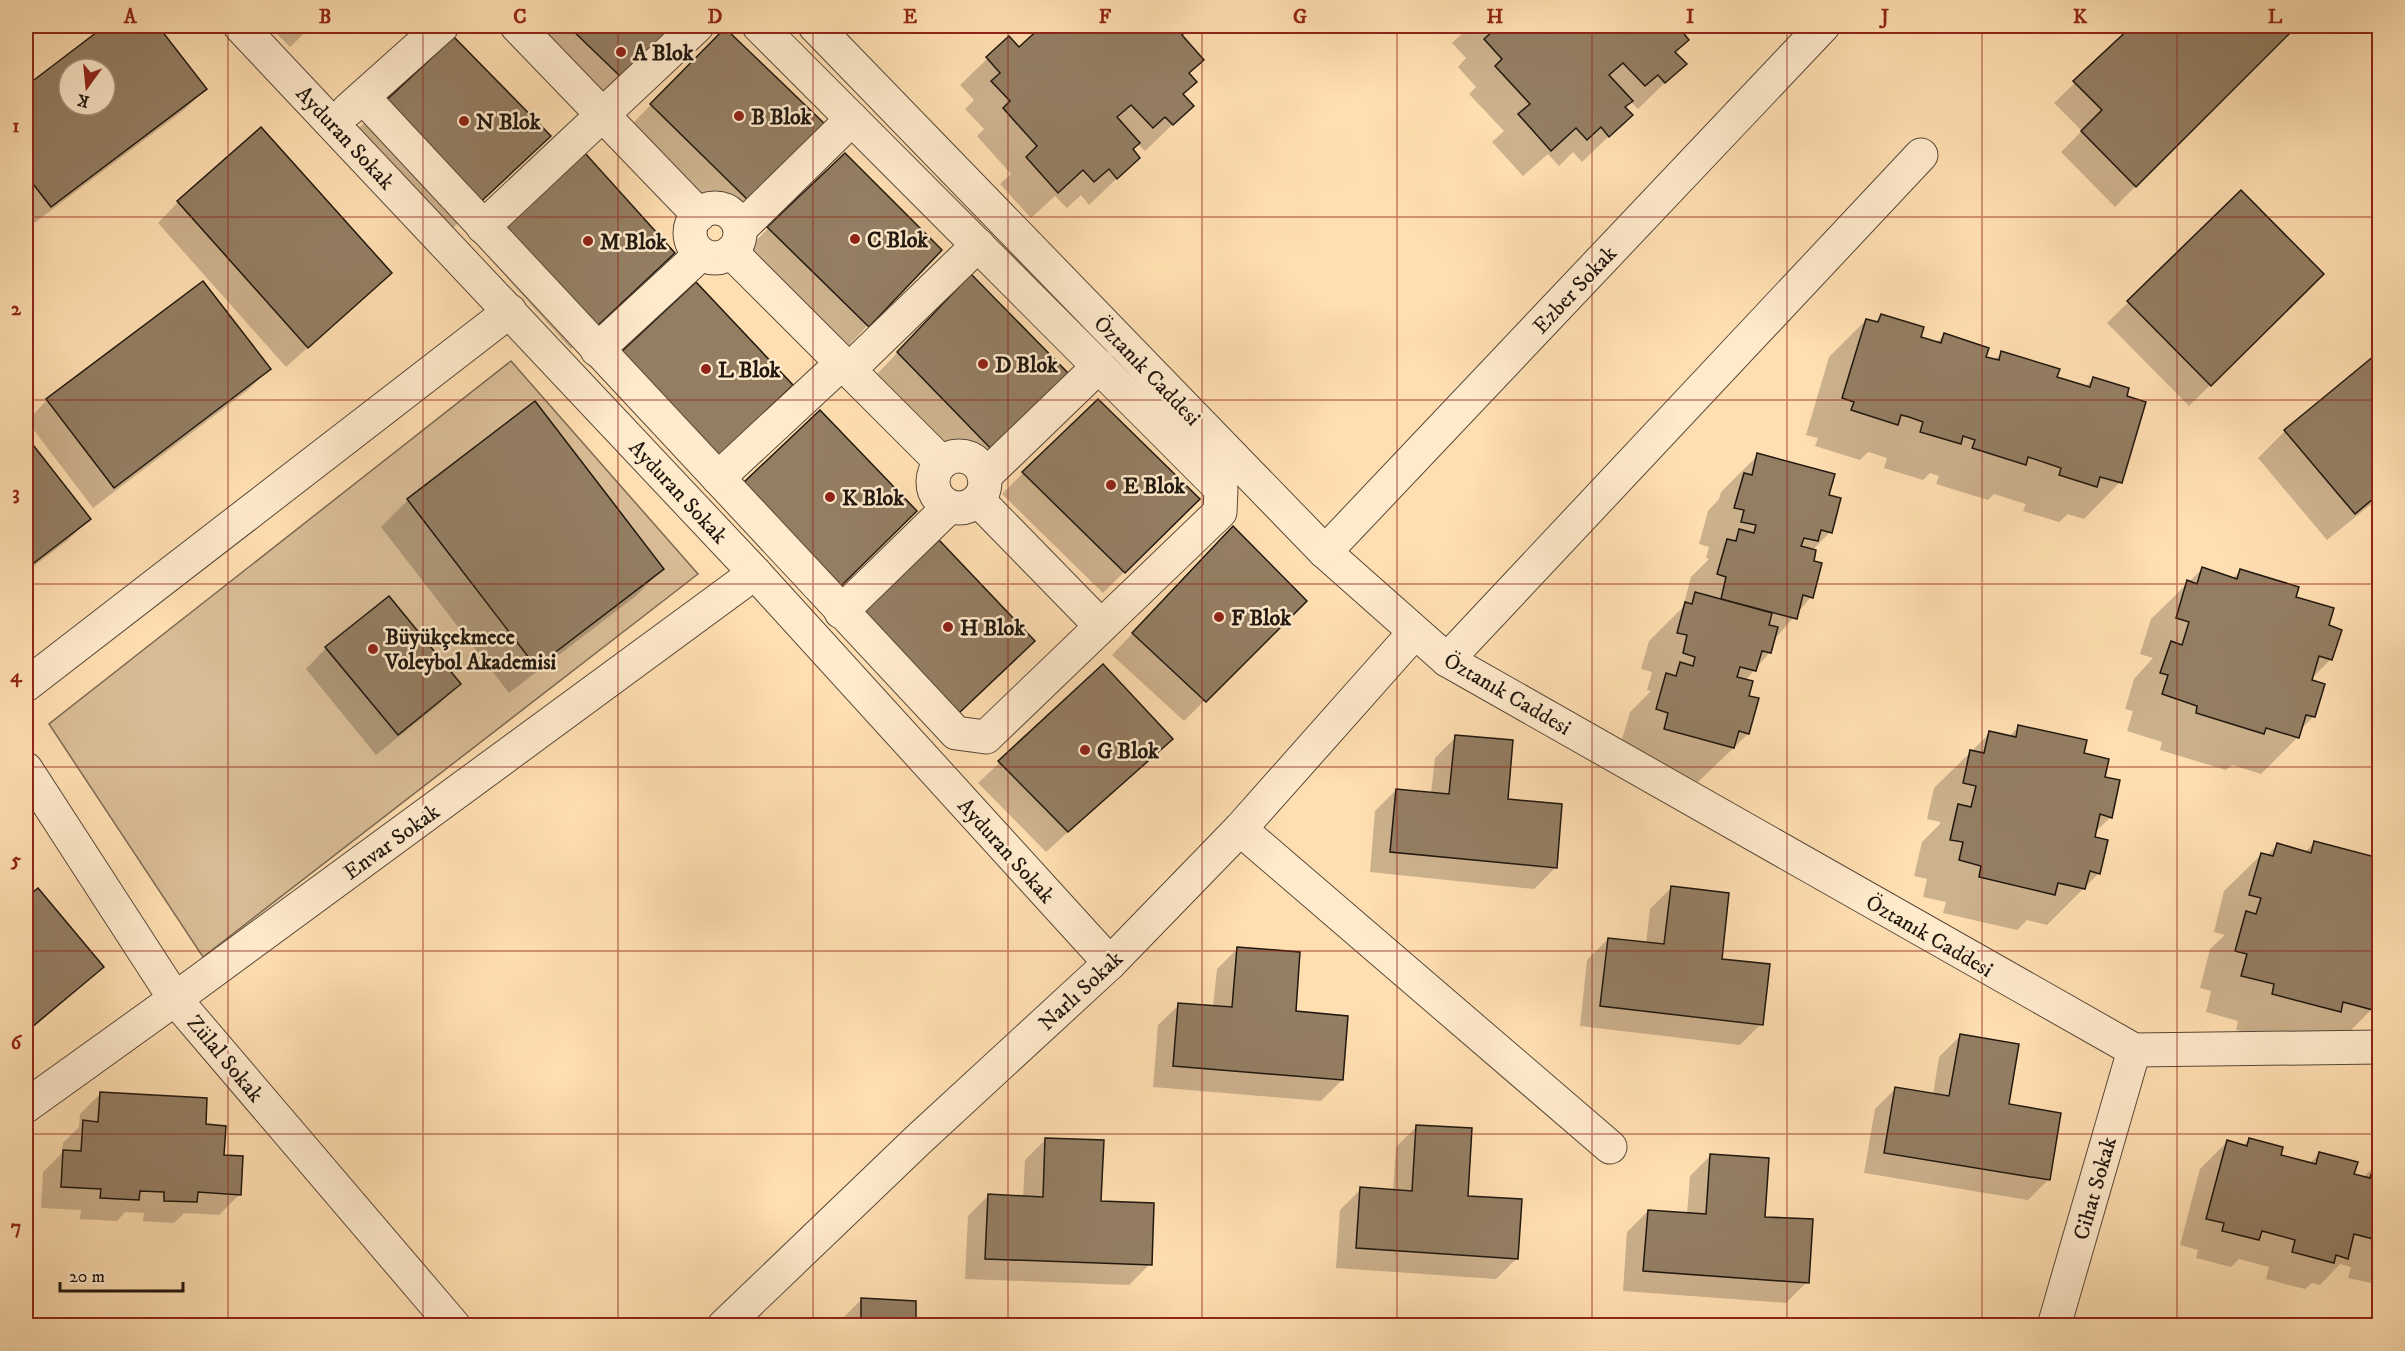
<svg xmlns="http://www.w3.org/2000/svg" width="2405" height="1351" font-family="'IM FELL DW Pica',serif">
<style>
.green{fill:#d9bc95;stroke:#7c6a52;stroke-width:1.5}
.shadow{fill:#0003;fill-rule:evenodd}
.building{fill:#947e63;stroke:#20170e;stroke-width:1.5;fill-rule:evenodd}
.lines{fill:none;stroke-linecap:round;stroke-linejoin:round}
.minor-casing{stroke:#584937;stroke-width:35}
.minor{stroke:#ffeacc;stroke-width:33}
.grid{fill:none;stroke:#8f2418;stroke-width:1.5;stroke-opacity:0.55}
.poi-dot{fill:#8f2418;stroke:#ffeacc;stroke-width:2}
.labels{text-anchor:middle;stroke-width:5;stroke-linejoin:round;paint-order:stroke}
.poi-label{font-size:22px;font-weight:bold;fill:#20170e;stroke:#ffeacc;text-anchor:start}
.street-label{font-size:22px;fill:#20170e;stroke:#ffeacc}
.neatline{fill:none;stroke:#8f2418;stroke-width:2}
.grid-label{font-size:20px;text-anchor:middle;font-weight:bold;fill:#8f2418}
</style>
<rect width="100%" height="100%" fill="#ffdeb1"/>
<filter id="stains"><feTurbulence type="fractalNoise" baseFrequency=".00333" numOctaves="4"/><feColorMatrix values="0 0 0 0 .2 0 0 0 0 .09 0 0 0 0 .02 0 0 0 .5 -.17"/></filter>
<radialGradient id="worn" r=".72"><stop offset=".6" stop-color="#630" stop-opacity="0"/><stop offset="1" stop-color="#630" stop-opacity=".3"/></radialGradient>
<polygon class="green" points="511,361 698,574 203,957 49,724"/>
<g class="shadow">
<path d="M108,26H156L205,89L184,110L29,227L26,222V88ZM69,69H105V105H69Z"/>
<polygon points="269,26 312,26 290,47"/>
<polygon points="526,26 670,26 600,98"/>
<polygon points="1041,26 1188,26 1180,36 1188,73 1182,95 1192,106 1145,151 1137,143 1131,149 1138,158 1089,205 1081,195 1067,208 1055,196 1031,218 1000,184 1011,174 977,136 984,129 965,109 974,100 960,85 1009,38 1018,49"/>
<polygon points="1470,26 1685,26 1680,31 1674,53 1684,64 1638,109 1630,101 1623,108 1631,115 1582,162 1573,152 1559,166 1548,154 1523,176 1492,142 1504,131 1469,94 1476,87 1458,67 1466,58 1452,43"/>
<polygon points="2134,26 2295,26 2115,207 2061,152 2082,131 2054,103"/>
<polygon points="725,30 827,128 730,223 630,126"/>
<polygon points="380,108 528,156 451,230 359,128"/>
<polygon points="845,155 940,250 847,347 747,249"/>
<polygon points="2241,192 2322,274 2189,406 2107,323"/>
<polygon points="178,202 390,273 286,367 158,223"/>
<polygon points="503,229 652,273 571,349 482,250"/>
<polygon points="951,297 1068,375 975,474 877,374"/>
<polygon points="1881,316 1919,338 1936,343 1944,335 1984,358 1994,360 2002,353 2055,378 2085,387 2093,379 2120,482 2084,519 2068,514 2059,522 2023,511 2026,504 1994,494 1988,500 1936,484 1939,476 1930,473 1923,480 1884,468 1887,458 1872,453 1868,452 1860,460 1815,446 1818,438 1806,435 1829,357 1866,320 1874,323"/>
<polygon points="2380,353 2380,497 2327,540 2258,458 2285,431"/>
<polygon points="620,355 696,477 599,376"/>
<polygon points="269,369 248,390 93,508 27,421 47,400"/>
<polygon points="535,403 662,569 636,596 509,693 381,527 408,500"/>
<polygon points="26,438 89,519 68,540 26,572"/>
<polygon points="1758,455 1828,496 1830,532 1812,551 1811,597 1773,641 1770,652 1745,681 1747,697 1757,699 1748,734 1696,784 1620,746 1630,712 1651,691 1647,690 1652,672 1641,669 1649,641 1683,607 1691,577 1709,559 1706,558 1709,547 1699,544 1708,511 1719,499 1721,492"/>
<polygon points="1023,473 1198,499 1103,593 1002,494"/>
<polygon points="1213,549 1305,601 1184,721 1112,655"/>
<polygon points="2202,569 2232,579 2241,570 2294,598 2327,626 2331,659 2309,681 2323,685 2313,717 2300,730 2298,737 2261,774 2232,765 2226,770 2160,750 2162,742 2127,731 2133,711 2125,709 2134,679 2153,658 2140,654 2151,619"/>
<polygon points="326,648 459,684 438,705 376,755 306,669"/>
<polygon points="1103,666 1170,739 1046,852 978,783"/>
<polygon points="2019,726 2083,754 2103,778 2111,817 2094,833 2099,873 2047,925 2027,920 2017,930 1943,913 1946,902 1923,897 1927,879 1914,876 1922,842 1940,824 1940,822 1927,819 1934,788 1990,733 2009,737"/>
<polygon points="1456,737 1555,868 1534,889 1370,872 1375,811 1396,790 1431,793 1435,758"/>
<polygon points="2314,843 2380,871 2380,998 2372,1009 2335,1046 2303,1048 2236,1030 2238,1021 2206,1012 2211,991 2200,988 2210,949 2225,935 2214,932 2224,891 2261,855 2266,856 2277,845 2305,852"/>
<polygon points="1671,888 1761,1024 1740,1045 1580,1026 1587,960 1608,939 1646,944 1650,909"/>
<polygon points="37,890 102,967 26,1034 26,900"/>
<polygon points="1238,948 1294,1012 1342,1080 1321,1101 1153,1087 1158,1025 1179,1005 1213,1007 1217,969"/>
<polygon points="1960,1036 2007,1105 2049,1179 2028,1200 1864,1173 1875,1109 1896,1088 1933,1095 1939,1057"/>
<polygon points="101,1093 204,1126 240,1194 219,1215 184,1213 174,1223 143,1221 144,1213 125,1212 117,1221 80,1219 81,1210 41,1208 43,1172 62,1153 63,1143 79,1127 80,1114"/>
<polygon points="1417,1126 1467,1198 1517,1258 1496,1279 1336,1268 1340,1210 1361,1189 1393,1191 1396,1147"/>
<polygon points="1046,1139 1150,1264 1129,1285 965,1279 968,1216 989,1195 1023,1197 1025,1160"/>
<polygon points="2249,1139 2279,1156 2309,1164 2319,1154 2353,1175 2363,1178 2374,1166 2380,1168 2380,1285 2348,1278 2351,1267 2340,1264 2320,1285 2312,1283 2305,1289 2266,1279 2269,1267 2239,1259 2231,1267 2196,1258 2198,1250 2180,1245 2200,1169 2227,1142 2243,1146"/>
<polygon points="1711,1155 1807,1282 1786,1303 1623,1291 1627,1232 1648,1211 1687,1214 1690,1176"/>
<polygon points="862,1299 914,1326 841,1326 841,1320"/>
</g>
<g class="building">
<path d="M105,26H158L207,89L51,207L26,175V86ZM69,69H105V105H69Z"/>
<polygon points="568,26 672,26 622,78"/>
<polygon points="1042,26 1190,26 1182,35 1204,60 1189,73 1197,82 1183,94 1194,106 1173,125 1165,117 1153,128 1131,105 1117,117 1140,143 1133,149 1140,158 1117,179 1109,169 1094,182 1083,170 1058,193 1026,157 1037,146 1003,108 1010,101 991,81 1000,73 986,57 1009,36 1019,47"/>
<polygon points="1488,26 1687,26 1681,30 1689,40 1675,52 1687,64 1665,83 1658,75 1645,86 1623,63 1609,75 1633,101 1625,107 1633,115 1609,137 1601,127 1587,140 1576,128 1551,151 1518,114 1530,104 1495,66 1502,59 1484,39 1493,31"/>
<polygon points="2132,26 2297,26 2136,187 2081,131 2102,110 2073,81"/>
<polygon points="725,28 829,128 751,203 650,104"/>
<polygon points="454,37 551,136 472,210 379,107"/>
<polygon points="261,127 392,273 308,348 177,201"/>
<polygon points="584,152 675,253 593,330 502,228"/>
<polygon points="845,153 942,250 869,327 767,227"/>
<polygon points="2241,190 2324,274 2211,386 2127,301"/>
<polygon points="971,274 1070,375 996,454 897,352"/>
<polygon points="203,281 271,369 114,488 46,399"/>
<polygon points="696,282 793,385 718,457 619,354"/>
<polygon points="1881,314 1924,327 1921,337 1941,343 1944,333 1989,348 1986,357 1999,360 2001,351 2060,369 2057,377 2090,387 2093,377 2129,388 2127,396 2146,402 2122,483 2100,477 2097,487 2059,475 2061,468 2028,457 2026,465 1972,448 1975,440 1963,436 1961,444 1920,432 1923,422 1909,417 1901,415 1898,425 1851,410 1854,402 1842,398 1866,319 1878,322"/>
<polygon points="2380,351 2380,493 2355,514 2284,430"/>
<polygon points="1098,399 1200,499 1125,573 1022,472"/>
<polygon points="535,401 664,569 536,667 407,499"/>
<polygon points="820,410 917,511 840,587 743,483"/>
<polygon points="26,436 91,519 26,569"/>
<polygon points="1757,453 1835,474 1829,495 1841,498 1832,533 1821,530 1818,541 1804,538 1801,546 1816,550 1814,561 1822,563 1813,598 1803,595 1797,619 1721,599 1726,577 1717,574 1727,539 1736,541 1739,529 1754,533 1756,525 1741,522 1744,510 1734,508 1744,473 1752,475"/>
<polygon points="1233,526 1307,601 1206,702 1132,633"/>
<polygon points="939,540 1035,641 959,713 861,614"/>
<polygon points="2202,567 2237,579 2240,569 2299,587 2296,597 2334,608 2329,625 2342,630 2332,660 2319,656 2312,680 2325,684 2315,717 2306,715 2299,738 2266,728 2264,734 2196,713 2197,706 2162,694 2168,675 2160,673 2171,641 2182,645 2189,622 2176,618 2187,580 2197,584"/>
<polygon points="1695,592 1772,613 1769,625 1778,627 1771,653 1762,651 1756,671 1740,667 1737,677 1753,681 1749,696 1759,698 1749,734 1739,731 1734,748 1664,729 1668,713 1656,709 1666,673 1676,676 1680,662 1693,666 1695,657 1683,653 1687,635 1677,633 1685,602 1692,604"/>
<polygon points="389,596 461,684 398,735 325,647"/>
<polygon points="1103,664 1173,739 1068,832 998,761"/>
<polygon points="2018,725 2087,740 2084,753 2109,759 2105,777 2120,780 2112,818 2100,814 2095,837 2108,840 2100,874 2090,871 2085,889 2058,883 2055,895 1979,877 1981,866 1959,860 1963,842 1950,840 1958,804 1971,807 1976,786 1963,783 1970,750 1984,753 1989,731 2016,737"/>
<polygon points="1455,735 1513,740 1508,799 1562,804 1557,868 1390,852 1396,789 1449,794"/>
<polygon points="2314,841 2379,858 2377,869 2380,870 2380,989 2373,1010 2343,1002 2341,1012 2272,994 2274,984 2241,976 2247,954 2235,951 2246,911 2256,914 2261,898 2249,895 2261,853 2273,856 2277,843 2311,853"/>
<polygon points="1671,886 1729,893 1722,959 1770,964 1763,1025 1600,1006 1608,938 1664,944"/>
<polygon points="38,888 104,967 26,1032 26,898"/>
<polygon points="1237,947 1300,952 1296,1011 1348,1016 1343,1080 1173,1066 1178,1003 1232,1007"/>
<polygon points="1960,1034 2019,1044 2009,1104 2061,1113 2050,1180 1884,1153 1895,1087 1949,1096"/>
<polygon points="100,1092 207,1098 206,1124 226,1126 224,1155 243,1156 241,1195 198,1192 197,1202 164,1201 164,1192 140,1191 139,1200 100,1198 101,1189 61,1187 63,1150 81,1151 83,1120 98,1122"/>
<polygon points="1416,1125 1472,1128 1468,1196 1522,1199 1518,1259 1356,1248 1360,1187 1412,1191"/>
<polygon points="1045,1138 1104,1140 1101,1201 1154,1203 1152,1265 985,1259 988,1194 1043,1197"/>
<polygon points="2249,1138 2283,1147 2281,1155 2316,1164 2319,1152 2358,1162 2354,1174 2370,1178 2374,1165 2380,1166 2380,1252 2374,1251 2377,1240 2354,1234 2348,1259 2336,1255 2334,1263 2292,1252 2295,1240 2262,1231 2259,1240 2222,1231 2224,1223 2206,1219 2227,1140 2247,1146"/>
<polygon points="1710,1154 1769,1158 1765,1217 1813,1219 1809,1283 1643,1271 1648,1210 1706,1214"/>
<polygon points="861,1298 916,1301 916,1326 861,1326"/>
<polygon points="1281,1321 1341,1323 1341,1326 1281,1326"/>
</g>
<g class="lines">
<g class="minor-casing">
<g id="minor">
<polyline points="240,26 755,573 1110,963"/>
<polyline points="517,26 699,215"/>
<polyline points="815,26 1325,552 1447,660 2134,1050 2380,1047"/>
<polyline points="363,97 956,733 986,737 1220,512 1221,489 759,26"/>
<polyline points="348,110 442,26"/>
<circle cx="715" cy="233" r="25"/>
<polyline points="483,227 697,26"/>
<polyline points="740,229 852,119"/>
<polyline points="731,252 941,462"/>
<polyline points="597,350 701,254"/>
<polyline points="849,370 978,245"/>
<circle cx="959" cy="482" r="26"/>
<polyline points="984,477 1099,366"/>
<polyline points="718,478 842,363"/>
<polyline points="978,500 1101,626"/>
<polyline points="1325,552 1823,26"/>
<polyline points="841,612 949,507"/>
<polyline points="1447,660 1921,155"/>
<polyline points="26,685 510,311"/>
<polyline points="26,769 175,999 454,1326"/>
<polyline points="1240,829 1610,1147"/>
<polyline points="26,1106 175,999 755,573"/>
<polyline points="724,1326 918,1140 1110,963 1240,829 1414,633"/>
<polyline points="2054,1326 2134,1050"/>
</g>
</g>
<use href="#minor" class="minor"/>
</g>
<path class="grid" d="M228,26V1326M423,26V1326M618,26V1326M813,26V1326M1008,26V1326M1202,26V1326M1397,26V1326M1592,26V1326M1787,26V1326M1982,26V1326M2177,26V1326M26,217H2380M26,400H2380M26,584H2380M26,767H2380M26,951H2380M26,1134H2380"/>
<g class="poi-dot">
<circle cx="621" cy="52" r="6"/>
<circle cx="739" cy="116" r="6"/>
<circle cx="464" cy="121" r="6"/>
<circle cx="855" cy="239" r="6"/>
<circle cx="588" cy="241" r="6"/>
<circle cx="983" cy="364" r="6"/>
<circle cx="706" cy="369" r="6"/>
<circle cx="1111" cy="485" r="6"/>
<circle cx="830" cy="497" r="6"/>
<circle cx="1219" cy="617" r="6"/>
<circle cx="948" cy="627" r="6"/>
<circle cx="373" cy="649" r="6"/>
<circle cx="1085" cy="750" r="6"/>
</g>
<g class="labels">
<g class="poi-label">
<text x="633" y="60">A Blok</text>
<text x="751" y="124">B Blok</text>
<text x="476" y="129">N Blok</text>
<text x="867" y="247">C Blok</text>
<text x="600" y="249">M Blok</text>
<text x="995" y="372">D Blok</text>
<text x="718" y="377">L Blok</text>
<text x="1123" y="493">E Blok</text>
<text x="842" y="505">K Blok</text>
<text x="1231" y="625">F Blok</text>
<text x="960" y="635">H Blok</text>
<text x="385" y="644">Büyükçekmece<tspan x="385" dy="25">Voleybol Akademisi</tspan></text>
<text x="1097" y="758">G Blok</text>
</g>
<g class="street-label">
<text transform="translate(346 137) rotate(47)" y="8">Ayduran Sokak</text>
<text transform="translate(1574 289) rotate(-47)" y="8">Ezber Sokak</text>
<text transform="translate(1148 370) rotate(46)" y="8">Öztanık Caddesi</text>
<text transform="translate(679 491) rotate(47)" y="8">Ayduran Sokak</text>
<text transform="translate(1508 693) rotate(30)" y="8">Öztanık Caddesi</text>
<text transform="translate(391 841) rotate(-36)" y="8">Envar Sokak</text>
<text transform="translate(1007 850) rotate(48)" y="8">Ayduran Sokak</text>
<text transform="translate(1930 935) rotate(30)" y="8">Öztanık Caddesi</text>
<text transform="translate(1080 990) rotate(-43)" y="8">Narlı Sokak</text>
<text transform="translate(226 1058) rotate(50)" y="8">Zülal Sokak</text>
<text transform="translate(2094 1188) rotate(-74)" y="8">Cihat Sokak</text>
</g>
</g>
<rect width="2405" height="1351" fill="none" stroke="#ffdeb1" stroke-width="66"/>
<g transform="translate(87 87) rotate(195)"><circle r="28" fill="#ffeacc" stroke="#a69680" stroke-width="1.5"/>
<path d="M0-4.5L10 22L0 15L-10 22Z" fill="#8f2418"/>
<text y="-9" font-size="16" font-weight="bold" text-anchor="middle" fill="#20170e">K</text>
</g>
<path d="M60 1282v9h123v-9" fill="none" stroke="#20170e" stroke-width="3"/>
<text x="69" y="1282" font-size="18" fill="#20170e" stroke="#ffeacc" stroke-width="4.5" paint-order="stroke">20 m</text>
<rect x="33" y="33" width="2339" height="1285" class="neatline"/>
<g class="grid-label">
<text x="130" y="23">A</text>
<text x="325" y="23">B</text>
<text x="520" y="23">C</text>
<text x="715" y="23">D</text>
<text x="910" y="23">E</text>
<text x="1105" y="23">F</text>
<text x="1300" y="23">G</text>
<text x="1495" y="23">H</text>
<text x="1690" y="23">I</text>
<text x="1885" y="23">J</text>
<text x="2080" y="23">K</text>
<text x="2275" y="23">L</text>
<text x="16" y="132">1</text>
<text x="16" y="315">2</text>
<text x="16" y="499">3</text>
<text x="16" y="682">4</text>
<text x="16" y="866">5</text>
<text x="16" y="1049">6</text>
<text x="16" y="1233">7</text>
</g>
<rect width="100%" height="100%" filter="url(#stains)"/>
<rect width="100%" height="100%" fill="url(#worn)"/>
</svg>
